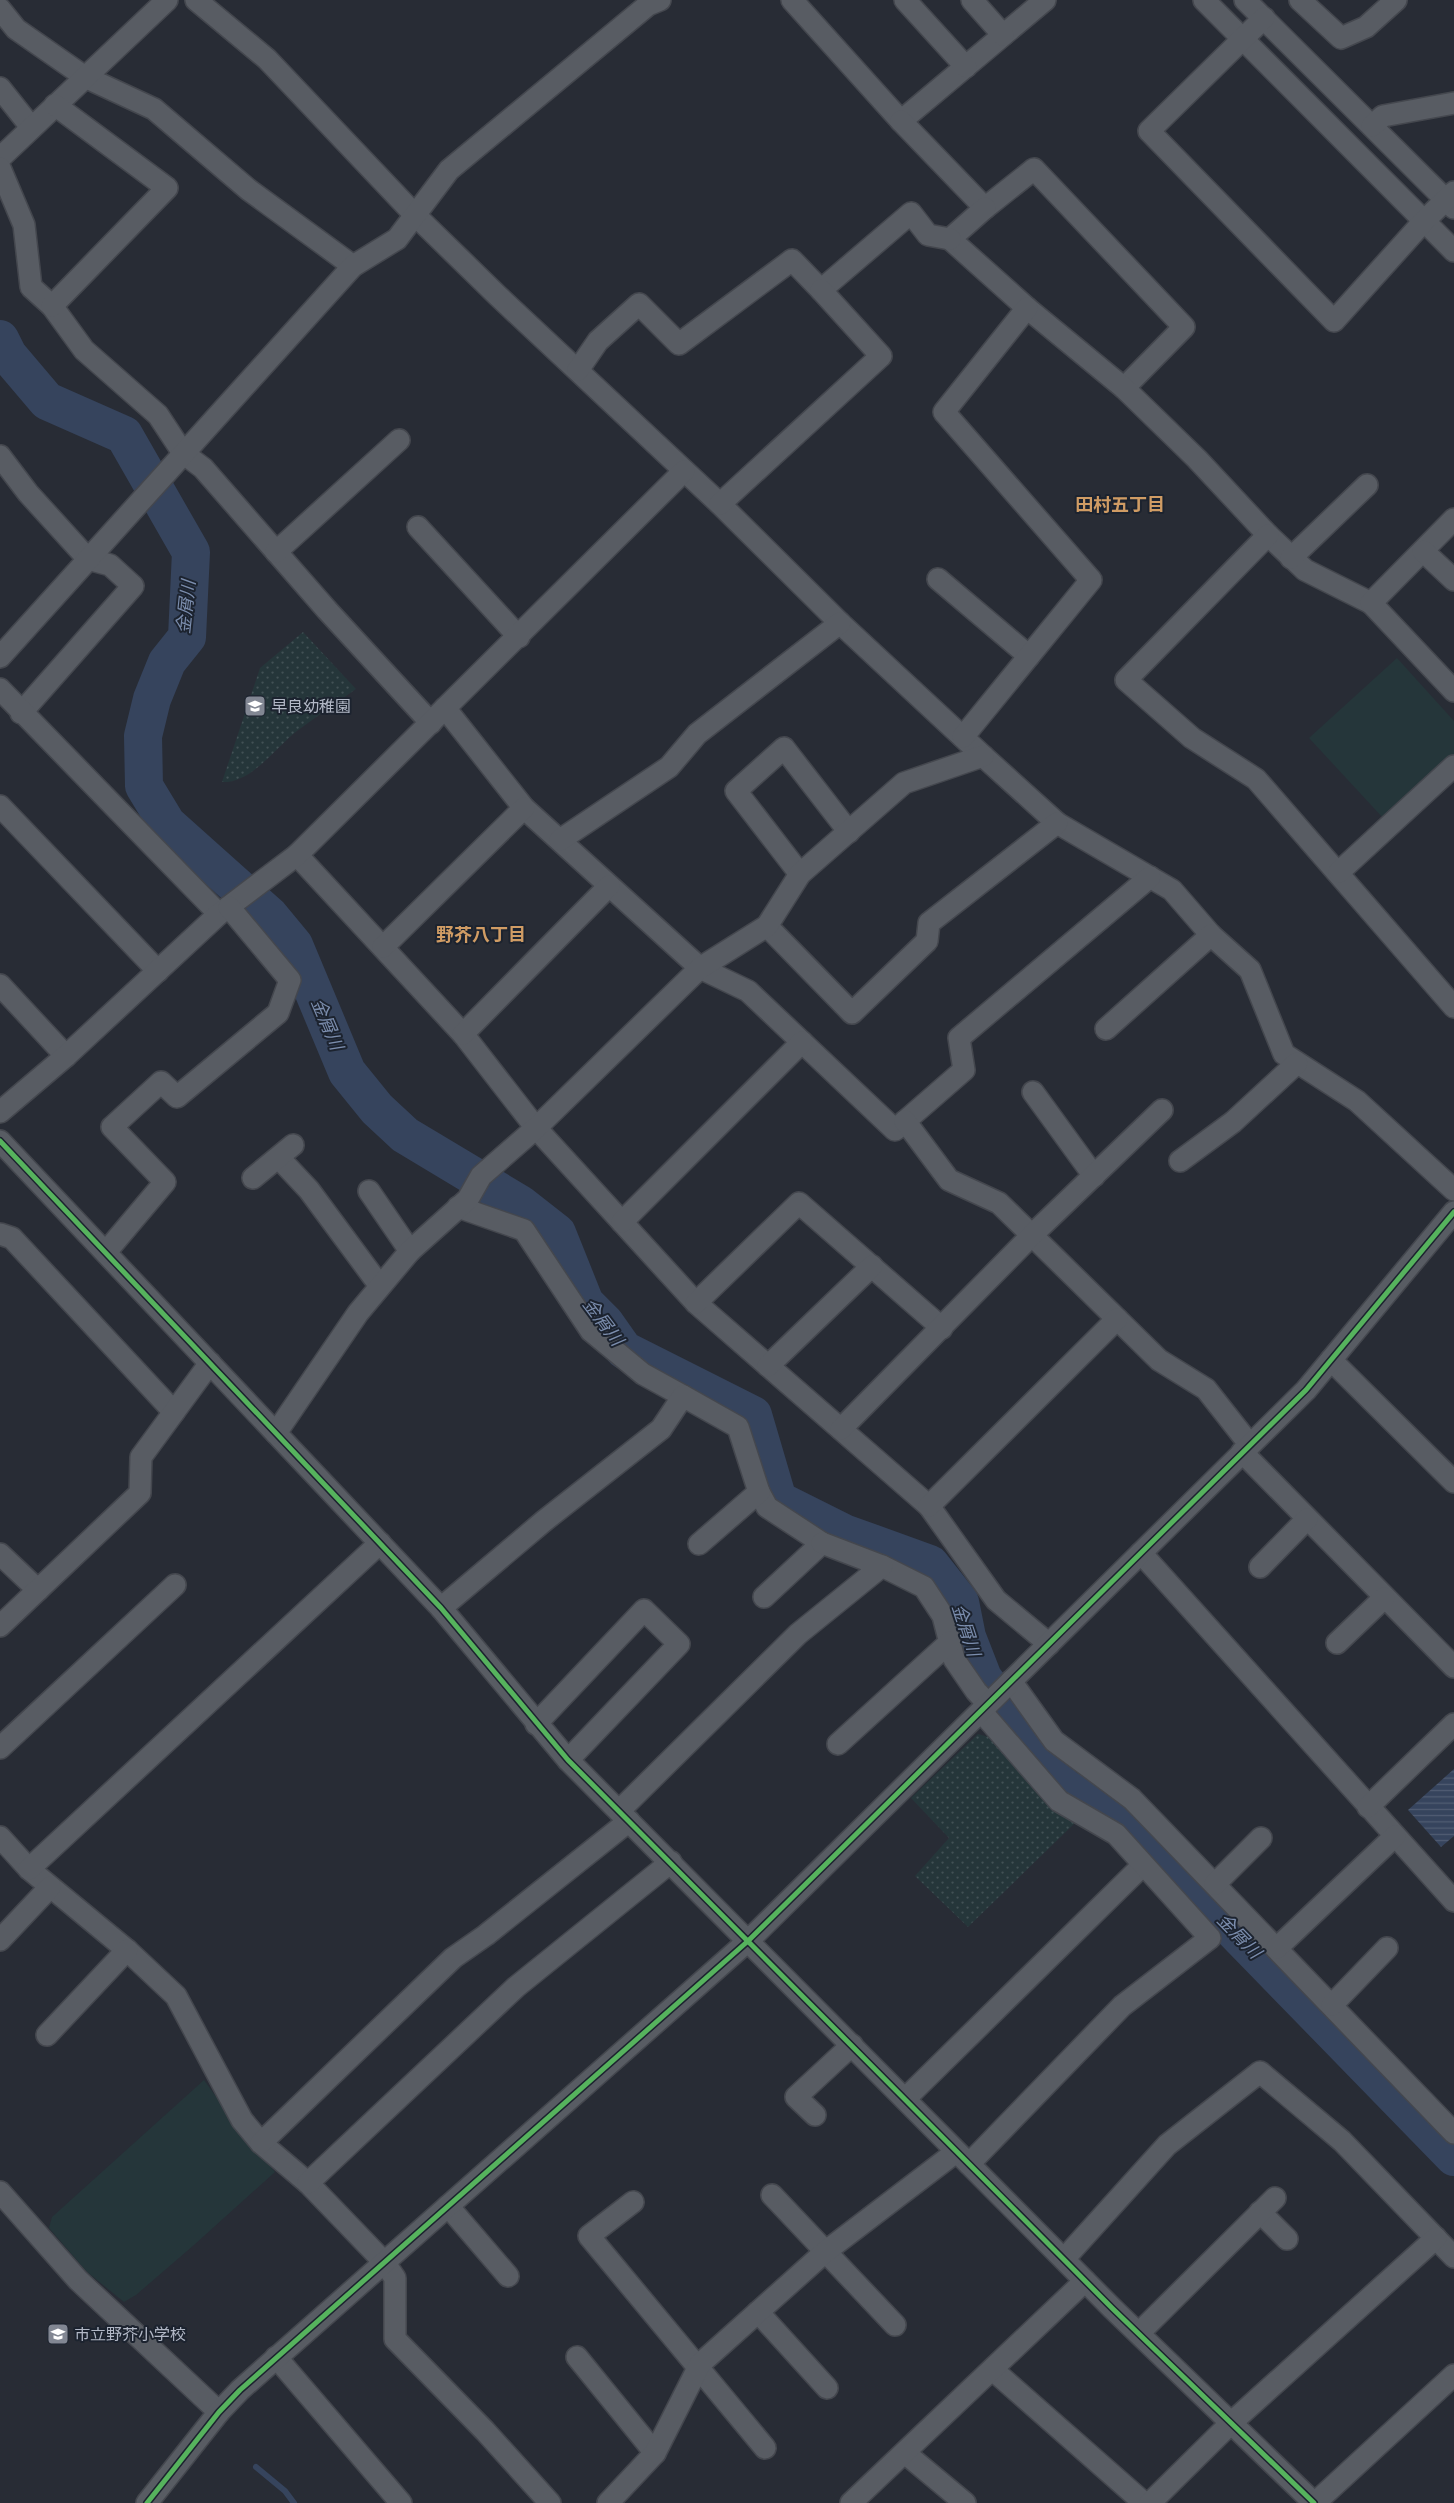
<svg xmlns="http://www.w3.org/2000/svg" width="1454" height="2503" font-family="Montserrat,'Noto Sans JP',sans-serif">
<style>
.grass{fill:#25363a}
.park{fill:url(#park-dots)}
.water{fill:url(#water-rules)}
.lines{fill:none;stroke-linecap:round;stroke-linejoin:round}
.stream{stroke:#36445d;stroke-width:6}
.river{stroke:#36445d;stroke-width:38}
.minor-casing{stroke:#44474e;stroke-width:24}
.minor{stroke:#585c63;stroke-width:21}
.cycleway-casing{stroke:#1c232f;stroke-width:8}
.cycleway{stroke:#56b35d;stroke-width:5}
.labels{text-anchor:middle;stroke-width:4;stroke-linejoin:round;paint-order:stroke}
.poi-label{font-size:16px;fill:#b2b8c6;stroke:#1c232f;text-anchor:start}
.neighbourhood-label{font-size:18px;font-weight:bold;fill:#d09c64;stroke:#1c232f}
.water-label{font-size:18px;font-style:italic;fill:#7b8dad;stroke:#1c232f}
</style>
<defs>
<pattern id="park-dots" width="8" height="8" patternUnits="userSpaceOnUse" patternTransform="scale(1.25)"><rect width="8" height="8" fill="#25363a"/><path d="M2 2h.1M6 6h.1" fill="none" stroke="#425155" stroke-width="1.8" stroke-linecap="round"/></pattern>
<pattern id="water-rules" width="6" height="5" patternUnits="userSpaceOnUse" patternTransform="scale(1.25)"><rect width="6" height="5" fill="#36445d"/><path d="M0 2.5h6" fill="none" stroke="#515d73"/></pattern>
</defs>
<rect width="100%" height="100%" fill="#282c35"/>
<g class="grass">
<polygon points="1397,658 1454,721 1454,758 1384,819 1309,738"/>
<polygon points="204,2080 235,2123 275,2172 194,2245 136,2295 124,2302 87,2272 49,2228 52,2217"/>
</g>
<g class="park">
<path d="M303,632L356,689C336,703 316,717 297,731C275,748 252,783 222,782L260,668Z"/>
<polygon points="978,1734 996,1739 1054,1808 1075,1823 968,1927 915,1876 949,1838 911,1798"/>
</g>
<polygon class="water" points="1454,1769 1454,1836 1441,1847 1408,1810"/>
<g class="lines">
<polyline class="stream" points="256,2467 285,2491 294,2503"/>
<polyline class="river" points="0,339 8,355 47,401 124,435 191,552 187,637 167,662 152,699 143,736 144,786 167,824 270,916 294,945 347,1072 377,1109 405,1135 520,1204 557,1233 585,1303 605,1323 624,1350 753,1415 778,1500 844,1533 930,1564 960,1602 967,1637 983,1678 1005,1707 1033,1752 1065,1788 1128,1822 1454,2157"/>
<g class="minor-casing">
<g id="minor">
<polyline points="196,0 267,59 415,215 498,296 720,504 840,623 983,756 1057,823 1172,890 1211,935 1250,970 1284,1054 1357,1101 1454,1190"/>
<polyline points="792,0 901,121 1045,0"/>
<polyline points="905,0 966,67"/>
<polyline points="972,0 1003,35"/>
<polyline points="1204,0 1454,251"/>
<polyline points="1245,0 1454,208"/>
<polyline points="1300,0 1341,38 1366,27 1396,0"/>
<polyline points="0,9 16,29 85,77 154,109 249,190 353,266"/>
<polyline points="1264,18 1149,131 1334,321 1424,221 1454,192"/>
<polyline points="0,88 31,127"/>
<polyline points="901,121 985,208 1034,169 1184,327 1124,388"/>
<polyline points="1372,126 1383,116 1454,103"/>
<polyline points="0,158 167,0"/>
<polyline points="0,168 24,225 31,287 52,306 84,350 158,415 183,453 203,468 327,610 431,723"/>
<polyline points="985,208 950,239 1027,308 1124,388 1197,459 1268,535 1305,570 1371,603"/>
<polyline points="52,306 167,188 55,105"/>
<polyline points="578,370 598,341 639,304 679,344 792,260 821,290 911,213 928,235 950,239"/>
<polyline points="0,456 28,493 88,559 110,565 133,586 21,713"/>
<polyline points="720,504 881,356 821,290"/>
<polyline points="1454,519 1371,603 1454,691"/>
<polyline points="418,527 519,637"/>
<polyline points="1268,535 1126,680 1192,738 1256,779 1454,1007"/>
<polyline points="1423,551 1454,580"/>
<polyline points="276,552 399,440"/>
<polyline points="1291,558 1367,485"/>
<polyline points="938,579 1029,656"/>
<polyline points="0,657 353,266 397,239 449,170 648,5 660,0"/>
<polyline points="0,689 219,914"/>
<polyline points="445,708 524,808 700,968 748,991 895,1130 964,1070 959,1038 1150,877"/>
<polyline points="963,737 1091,580 944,412 1027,308"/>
<polyline points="0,806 158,971"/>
<polyline points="560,840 669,767 697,734 840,623"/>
<polyline points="297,855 463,1034 536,1128 696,1303 929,1506 996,1600 1049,1644"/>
<polyline points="1339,872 1454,766"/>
<polyline points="800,874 736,791 784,748 849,832"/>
<polyline points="767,926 852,1013 927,941 929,923 1057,823"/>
<polyline points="383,947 524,808"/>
<polyline points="0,985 66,1056"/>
<polyline points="1106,1029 1211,935"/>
<polyline points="463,1034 609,886"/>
<polyline points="1033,1092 1094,1176"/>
<polyline points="0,1112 66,1056 219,914 297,855 684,471"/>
<polyline points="905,1121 949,1180 999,1203 1159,1360 1206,1389 1250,1445"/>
<polyline points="0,1141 441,1608 568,1760 1112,2308 1314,2503"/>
<polyline points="279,1158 309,1190 380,1286"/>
<polyline points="1180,1161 1233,1122 1297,1063"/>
<polyline points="253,1178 293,1145"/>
<polyline points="369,1191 410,1251"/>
<polyline points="458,1207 524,1230 591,1331 643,1374 683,1396"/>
<polyline points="622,1222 802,1042"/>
<polyline points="0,1234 12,1238 174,1412"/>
<polyline points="106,1252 165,1182 112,1127 161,1082 177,1097 278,1013 290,980 229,907"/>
<polyline points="696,1303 799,1203 942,1328"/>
<polyline points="1331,1360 1454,1482"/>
<polyline points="768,1366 872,1266"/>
<polyline points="841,1429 1032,1235 1162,1110"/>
<polyline points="276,1433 358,1313 410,1251 468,1199 481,1176 536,1128 700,968 767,926 800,874 904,783 983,756"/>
<polyline points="1242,1452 1454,1667"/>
<polyline points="759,1492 767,1507 822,1543 764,1597"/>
<polyline points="929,1506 1117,1319"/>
<polyline points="1141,1553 1454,1901"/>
<polyline points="0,1554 38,1590"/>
<polyline points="882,1566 924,1587 943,1616 954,1659 976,1691 988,1704"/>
<polyline points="1260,1567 1307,1519"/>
<polyline points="441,1608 544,1521 661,1429 683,1396 738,1427 759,1492 699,1544"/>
<polyline points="0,1626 140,1493 141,1457 210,1363"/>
<polyline points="1337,1643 1384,1598"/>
<polyline points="1011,1681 1054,1741 1132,1799 1454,2133"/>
<polyline points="536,1724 644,1610 679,1644 568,1760"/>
<polyline points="838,1744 950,1642"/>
<polyline points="0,1748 175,1585"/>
<polyline points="1368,1807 1454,1724"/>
<polyline points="619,1811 798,1634 882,1566 822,1543"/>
<polyline points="0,1837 29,1869 127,1950 176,1996 242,2120 261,2143 308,2183 384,2262 395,2278 395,2339 485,2431 550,2503"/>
<polyline points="29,1869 380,1543"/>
<polyline points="1215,1884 1261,1838"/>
<polyline points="0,1940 50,1887"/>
<polyline points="1277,1948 1395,1836"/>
<polyline points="1332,2005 1387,1948"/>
<polyline points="47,2035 127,1950"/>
<polyline points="906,2098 1143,1865"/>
<polyline points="815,2115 796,2097 852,2045"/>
<polyline points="261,2143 453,1958 486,1935 629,1821"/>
<polyline points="969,2164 1122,2006 1210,1938 1116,1834 1059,1801 981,1711"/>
<polyline points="308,2183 516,1987 671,1862"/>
<polyline points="0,2192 78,2280 219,2412"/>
<polyline points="772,2195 895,2325"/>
<polyline points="633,2202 589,2236 765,2448"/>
<polyline points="448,2206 508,2276"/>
<polyline points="1260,2212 1287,2239"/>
<polyline points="1064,2259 1167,2145 1260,2072 1342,2141 1454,2257"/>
<polyline points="758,2312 827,2388"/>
<polyline points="1139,2333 1275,2198"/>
<polyline points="276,2357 401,2503"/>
<polyline points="577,2357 655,2453"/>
<polyline points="993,2370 1144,2503"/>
<polyline points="905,2453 965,2503"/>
<polyline points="147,2503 219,2412 240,2390 748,1941 1306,1390 1454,1212"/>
<polyline points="608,2503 655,2453 700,2364 825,2252 956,2152"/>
<polyline points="851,2503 1085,2281"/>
<polyline points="1150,2503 1231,2423 1436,2238"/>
<polyline points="1315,2503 1454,2375"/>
</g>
</g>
<use href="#minor" class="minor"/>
<g class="cycleway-casing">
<g id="cycleway">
<polyline points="0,1141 441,1608 568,1760 1112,2308 1314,2503"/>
<polyline points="147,2503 219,2412 240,2390 748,1941 1306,1390 1454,1212"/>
</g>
</g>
<use href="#cycleway" class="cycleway"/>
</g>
<defs>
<g id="school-square" transform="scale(1.125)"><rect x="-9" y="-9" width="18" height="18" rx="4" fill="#828793" stroke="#1c232f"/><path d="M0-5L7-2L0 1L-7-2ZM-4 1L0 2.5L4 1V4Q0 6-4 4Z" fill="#fff"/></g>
</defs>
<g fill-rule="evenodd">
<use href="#school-square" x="255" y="706"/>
<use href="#school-square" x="58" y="2334"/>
</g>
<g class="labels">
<g class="poi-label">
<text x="271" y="712">早良幼稚園</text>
<text x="74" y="2340">市立野芥小学校</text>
</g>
<g class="neighbourhood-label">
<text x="1120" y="511">田村五丁目</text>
<text x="481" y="941">野芥八丁目</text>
</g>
<g class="water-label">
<text transform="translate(186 607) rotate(-84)" y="6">金屑川</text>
<text transform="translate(327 1024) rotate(67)" y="6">金屑川</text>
<text transform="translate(603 1322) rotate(53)" y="6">金屑川</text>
<text transform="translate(966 1630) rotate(72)" y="6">金屑川</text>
<text transform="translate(1239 1936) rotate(46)" y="6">金屑川</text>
</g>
</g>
</svg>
